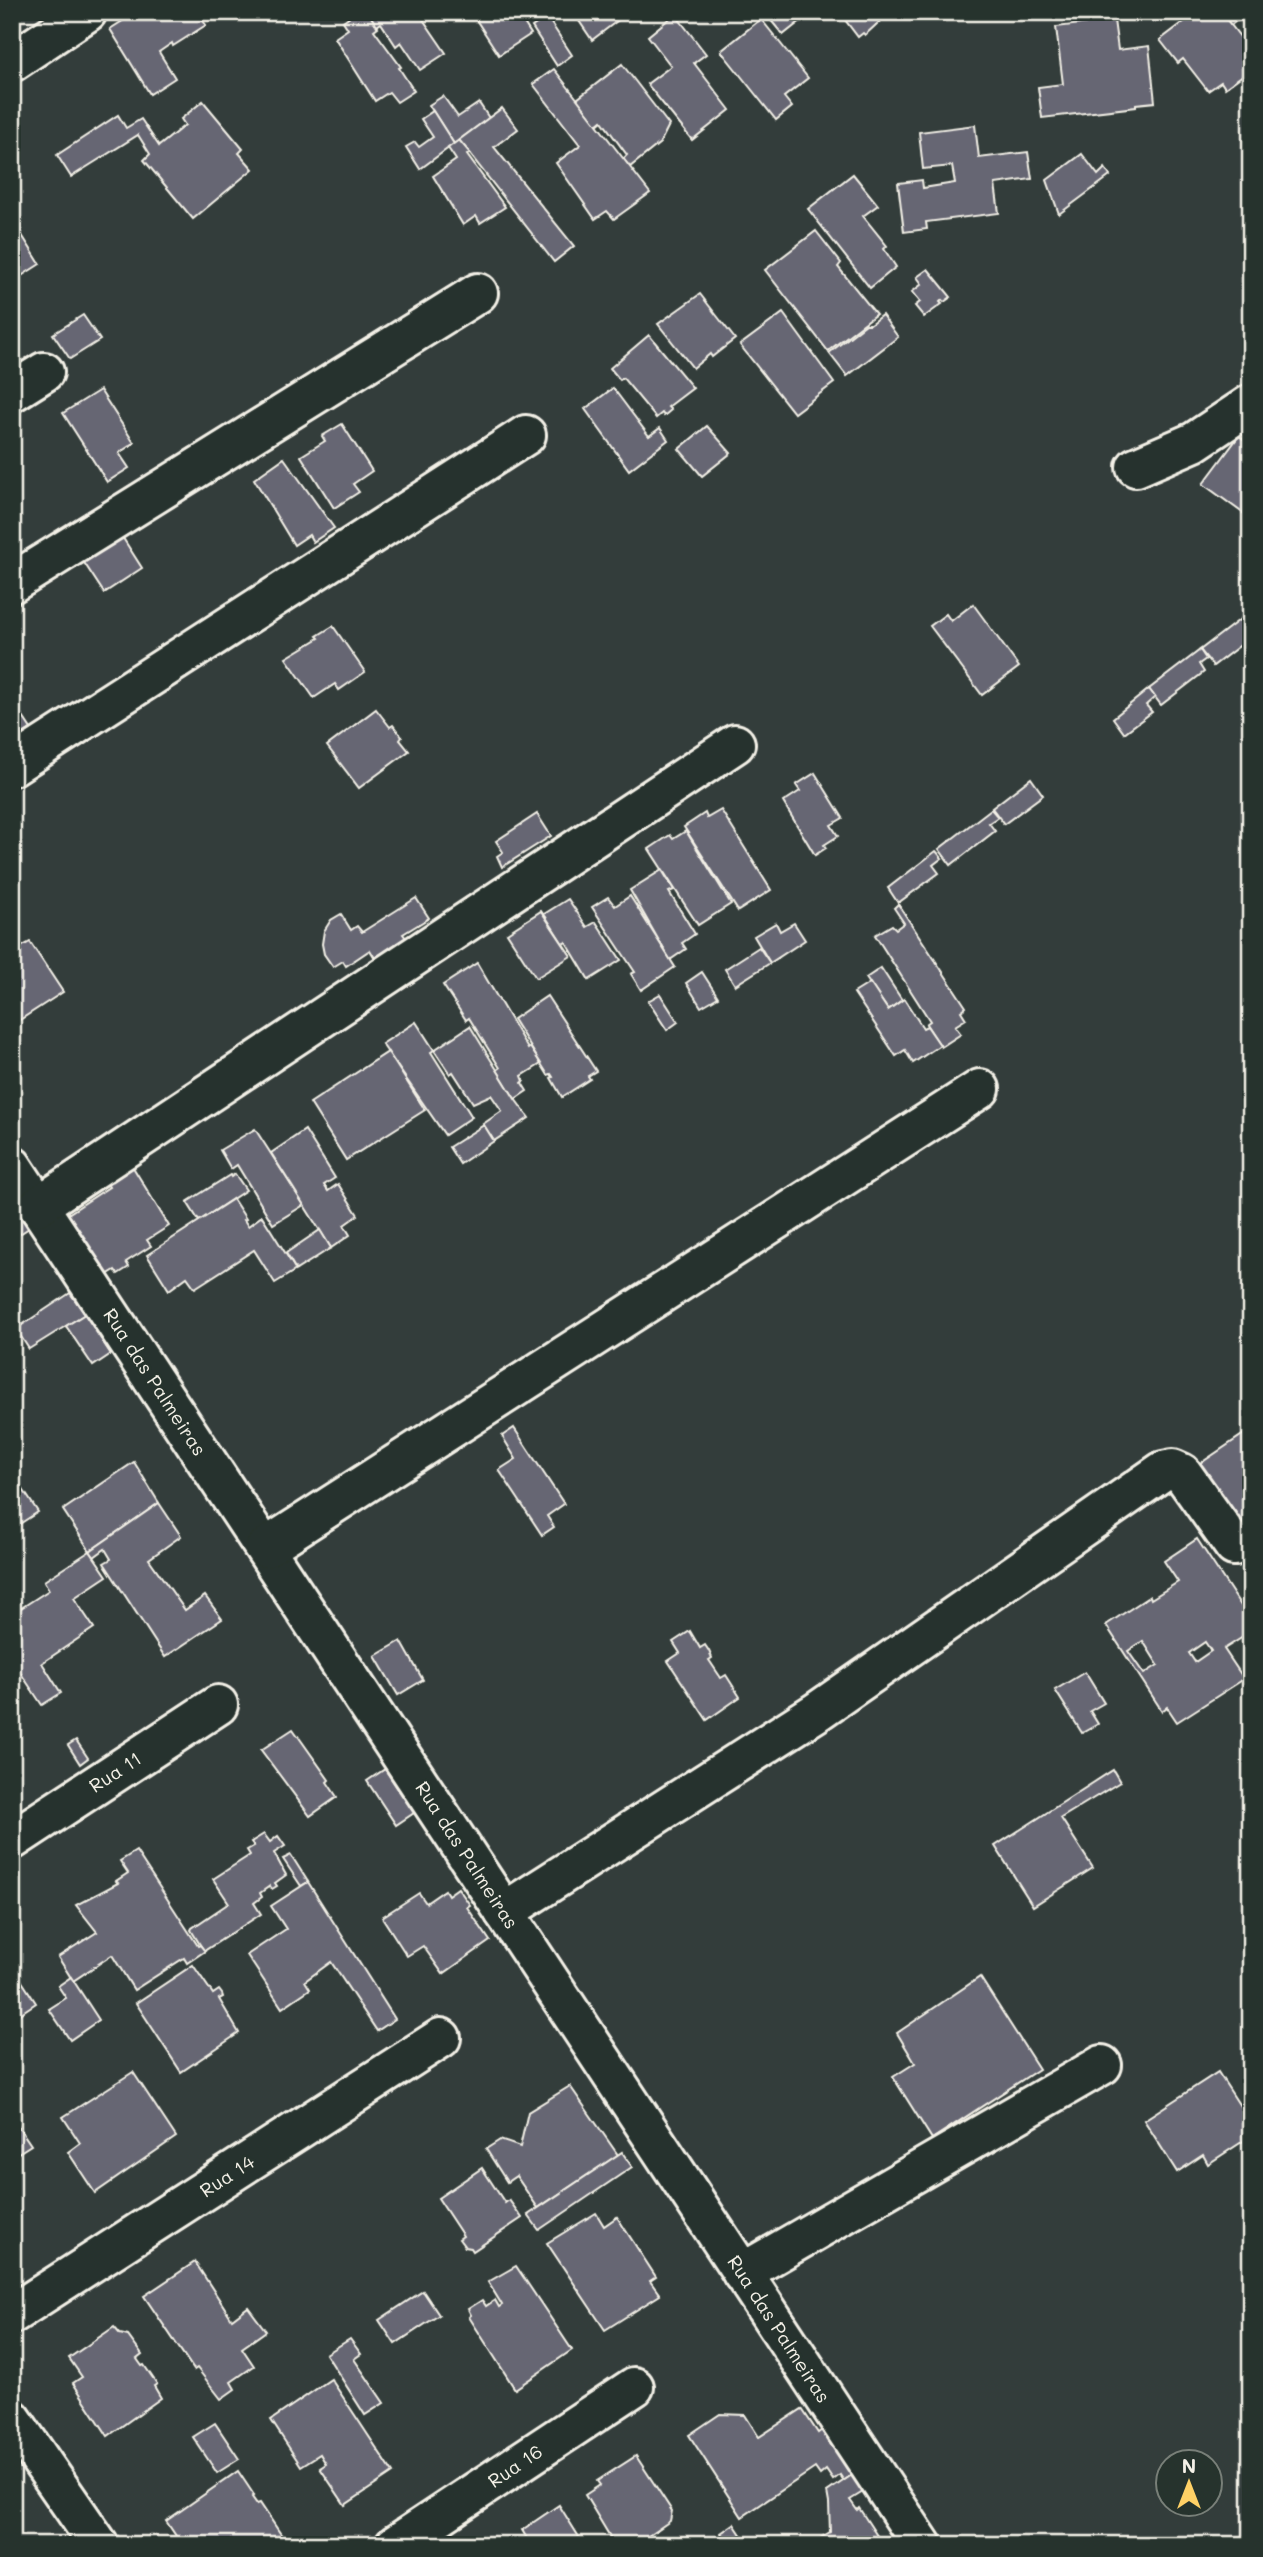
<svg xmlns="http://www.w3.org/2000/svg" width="1263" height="2557" viewBox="0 0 1263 2557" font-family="Mali,sans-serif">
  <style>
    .building { fill: #666673; stroke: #f4f1e8; stroke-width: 2; fill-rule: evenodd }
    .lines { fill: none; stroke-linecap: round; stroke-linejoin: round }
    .minor-casing { stroke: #f4f1e8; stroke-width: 44 }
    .minor { stroke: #26332d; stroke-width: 38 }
    .labels { text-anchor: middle; stroke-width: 5; stroke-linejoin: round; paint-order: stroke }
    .street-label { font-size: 19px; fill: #f4f1e8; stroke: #26332d }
  </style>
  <rect width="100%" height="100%" fill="#333d3b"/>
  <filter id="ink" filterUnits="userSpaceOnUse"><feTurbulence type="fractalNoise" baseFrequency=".0143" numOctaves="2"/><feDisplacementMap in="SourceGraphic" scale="14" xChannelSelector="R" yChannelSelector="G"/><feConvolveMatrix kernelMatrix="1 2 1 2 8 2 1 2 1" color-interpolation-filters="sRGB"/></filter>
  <g filter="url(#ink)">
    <!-- building -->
    <g class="building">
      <polygon points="142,12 197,12 206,25 173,46 172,43 159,52 175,78 150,94 110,29 132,15 133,17"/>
      <polygon points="356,12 368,12 378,27 374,30 401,67 399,68 414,91 397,102 389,92 375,101 335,38 348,29 343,21"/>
      <polygon points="368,12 418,12 446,53 420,70 401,42 396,46 381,23 377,26"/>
      <polygon points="471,12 517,12 531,34 499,55"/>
      <polygon points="573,12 624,12 625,15 592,40"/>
      <polygon points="764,12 812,12 783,35"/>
      <polygon points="839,12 890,12 865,35 863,33 858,37"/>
      <polygon points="1197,12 1221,12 1251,51 1251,69 1225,88 1221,82 1208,91 1183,59 1178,63 1160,40"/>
      <polygon points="1221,12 1247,12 1231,25"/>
      <polygon points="675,14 706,54 694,63 730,110 692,140 647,84 671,66 648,36"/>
      <polygon points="547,17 572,55 557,66 532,27"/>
      <polygon points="761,19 808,78 784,97 792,107 776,120 721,51"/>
      <polygon points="1114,20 1118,50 1149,46 1155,102 1136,104 1136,107 1042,118 1038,87 1063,84 1056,27"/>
      <polygon points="622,64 669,125 660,143 630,167 623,159 627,155 602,121 597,125 577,99"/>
      <polygon points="554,69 650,193 614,219 607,211 595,219 556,163 580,145 533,84"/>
      <polygon points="443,96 458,117 479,103 489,118 454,144 429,105"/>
      <polygon points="203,101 243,149 239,153 253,169 193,219 144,160 150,154 138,135 71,177 57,155 118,115 126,128 141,119 159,146 185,125 181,119"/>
      <polygon points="502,108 518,129 494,147 574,246 554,262 459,140"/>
      <polygon points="433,111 454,144 420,169 406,147 415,142 419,147 433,137 421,119"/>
      <polygon points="975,125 979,158 1028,152 1032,179 995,184 999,213 926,222 927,229 904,232 898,183 922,180 923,188 955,183 952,166 923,169 919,132"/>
      <polygon points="459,140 470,153 467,155 505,207 480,223 476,216 463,225 433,176 456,160 448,148"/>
      <polygon points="1082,154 1098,175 1105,168 1110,176 1059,214 1047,180"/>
      <polygon points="853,174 878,205 863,216 887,246 884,249 896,267 870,288 808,209"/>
      <polygon points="15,224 40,264 12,282 12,226"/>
      <polygon points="816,231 841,263 838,267 876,314 828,351 765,270"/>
      <polygon points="928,269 951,297 944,302 942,300 940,302 942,304 924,317 915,306 920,302 912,292 922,284 917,277"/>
      <polygon points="700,294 735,339 717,353 712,357 710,354 693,368 658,324"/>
      <polygon points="783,313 834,383 794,413 740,345"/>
      <polygon points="83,315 100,340 70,359 53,334"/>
      <polygon points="882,315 898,337 847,376 829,353 866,324 870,324"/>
      <polygon points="649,335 693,388 668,407 671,410 664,416 662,413 656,418 623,378 620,380 610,368"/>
      <polygon points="613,388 649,436 660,428 668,440 629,470 585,409"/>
      <polygon points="100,390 134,443 119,453 129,468 107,482 63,413"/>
      <polygon points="342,424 372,471 353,484 359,492 334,508 301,456 325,441 322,436"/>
      <polygon points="707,426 731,453 702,476 679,449"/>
      <polygon points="1239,436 1251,445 1251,519 1203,484"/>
      <polygon points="284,458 334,528 313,542 309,535 294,545 254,479"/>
      <polygon points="121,535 142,568 104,593 83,561"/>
      <polygon points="973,604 1019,667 982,695 930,626 946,614 951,621"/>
      <polygon points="1251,611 1251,637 1213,666 1200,650"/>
      <polygon points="333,626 365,672 339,690 335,684 314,698 286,658 319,638 317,636"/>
      <polygon points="1200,650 1206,659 1199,664 1204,672 1161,705 1149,689"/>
      <polygon points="1149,689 1155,697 1146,705 1152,712 1124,733 1113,718"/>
      <polygon points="12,700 31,729 12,741"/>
      <polygon points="376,709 390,727 393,725 402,737 400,740 409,751 359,788 327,746"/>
      <polygon points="815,773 843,818 831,825 838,836 824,845 826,848 815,855 783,802 800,791 796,785"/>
      <polygon points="1031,778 1043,795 1004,824 992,808"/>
      <polygon points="991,809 998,817 989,823 995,831 951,865 939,849"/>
      <polygon points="721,810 771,890 738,911 684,827 705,813 707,818"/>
      <polygon points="537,814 551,836 502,867 497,856 503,852 496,841"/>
      <polygon points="686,831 731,904 698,925 649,849 670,835 673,839"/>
      <polygon points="936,851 942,858 933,865 939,873 898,903 888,888"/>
      <polygon points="662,870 674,890 669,892 695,934 682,943 686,949 670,960 630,890"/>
      <polygon points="630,896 675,967 641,990 631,974 635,972 592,907 608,897 615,906"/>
      <polygon points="416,898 429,918 403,934 406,938 375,958 370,950 346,966 343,961 333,967 324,954 322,944 324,931 331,920 341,914 351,930 357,926 362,932"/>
      <polygon points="568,899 587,927 596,922 621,960 589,980 566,942 563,944 544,914"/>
      <polygon points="898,904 966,1007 961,1011 966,1019 955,1026 961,1034 941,1047 926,1024 930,1021 875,935 892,925 896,929 904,923 894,908"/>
      <polygon points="541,911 571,956 536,978 507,933"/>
      <polygon points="776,923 780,931 794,923 805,940 770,963 754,936"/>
      <polygon points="30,942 63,992 12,1025 12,952"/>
      <polygon points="759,947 770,963 735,985 725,969"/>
      <polygon points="477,963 528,1049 530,1047 541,1064 522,1076 524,1081 522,1083 527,1091 515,1099 497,1070 500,1068 469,1018 466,1020 443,985"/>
      <polygon points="881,968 902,1000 888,1010 866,978"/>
      <polygon points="702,972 718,997 701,1007 686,983"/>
      <polygon points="870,983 888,1010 904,999 923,1028 927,1026 940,1045 913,1063 905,1050 896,1056 854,993"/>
      <polygon points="660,994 678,1022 667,1030 648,1001"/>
      <polygon points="547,996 596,1071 588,1076 590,1079 562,1097 551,1078 553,1077 551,1074 548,1075 513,1019"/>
      <polygon points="416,1022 434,1050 431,1052 472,1117 445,1135 382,1044"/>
      <polygon points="470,1026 515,1099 529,1118 494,1141 483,1124 502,1111 491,1095 473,1103 453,1072 450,1074 434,1050"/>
      <polygon points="388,1052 425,1110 346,1160 310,1103"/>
      <polygon points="484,1125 494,1141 460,1164 449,1147"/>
      <polygon points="255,1129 304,1205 273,1224 237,1165 231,1169 220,1150"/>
      <polygon points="305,1130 335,1178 324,1185 328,1191 338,1184 358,1215 344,1225 350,1235 331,1248 271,1153"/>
      <polygon points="128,1159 169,1226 147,1240 151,1246 126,1262 129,1267 118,1274 115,1270 100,1279 65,1216 109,1187 102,1177"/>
      <polygon points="235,1174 246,1190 199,1221 187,1202 230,1175 231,1177"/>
      <polygon points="233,1199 246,1219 244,1220 248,1226 262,1216 296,1270 275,1283 254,1250 195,1288 187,1277 169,1290 147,1255"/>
      <polygon points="12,1204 29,1228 12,1239"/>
      <polygon points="320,1230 331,1248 296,1270 286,1253"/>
      <polygon points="70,1293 85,1314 29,1349 16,1329"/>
      <polygon points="85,1314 111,1354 93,1366 66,1326"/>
      <polygon points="514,1428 564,1504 547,1516 554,1527 542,1535 499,1470 516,1459 502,1436"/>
      <polygon points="1244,1434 1251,1445 1251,1541 1198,1465"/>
      <polygon points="134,1462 159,1503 90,1551 63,1510"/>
      <polygon points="22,1488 38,1512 12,1529 12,1494"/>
      <polygon points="159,1503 181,1536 149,1559 185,1610 205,1596 222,1619 165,1657 104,1563 111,1559 105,1549 94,1557 90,1551"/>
      <path d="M1197,1539L1251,1621V1632L1224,1649L1244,1679L1177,1722L1167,1707L1162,1711L1106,1625L1150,1596L1151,1599L1178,1582L1164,1561ZM1143,1641L1158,1665L1144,1674L1128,1651ZM1205,1642L1211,1651L1195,1662L1189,1653Z"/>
      <polygon points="90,1551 107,1576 74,1598 94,1628 42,1663 61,1693 42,1705 12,1660 12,1602 18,1610 49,1590 44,1581"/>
      <polygon points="690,1631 700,1648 705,1645 709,1651 712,1658 709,1660 721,1678 726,1675 740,1697 707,1720 668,1661 680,1653 673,1642"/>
      <polygon points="401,1641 423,1680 398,1695 375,1656"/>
      <polygon points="1085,1672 1104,1703 1090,1711 1098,1724 1082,1733 1055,1690"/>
      <polygon points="293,1729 329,1780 327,1782 337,1797 310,1816 261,1750"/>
      <polygon points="76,1740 88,1758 80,1764 68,1745"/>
      <polygon points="385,1769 414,1813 396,1825 367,1781"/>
      <polygon points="1113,1770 1120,1782 1061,1818 1093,1868 1033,1906 995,1846"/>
      <polygon points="264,1834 270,1842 278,1836 285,1846 274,1853 286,1875 275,1883 277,1886 272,1889 270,1886 260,1893 262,1897 254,1903 261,1914 204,1951 191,1930 192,1928 229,1903 213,1879 250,1855 247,1850 254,1846 251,1842"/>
      <polygon points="136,1851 198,1946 200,1945 205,1951 187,1963 184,1958 134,1990 112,1955 73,1981 58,1957 97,1932 76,1905 118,1883 116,1881 128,1873 120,1861"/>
      <polygon points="291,1855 308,1882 301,1886 283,1859"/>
      <polygon points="308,1882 395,2019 377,2031 331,1962 305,1981 310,1989 282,2008 247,1955 286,1929 271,1906"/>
      <polygon points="458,1888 470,1905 467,1907 490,1941 443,1974 423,1946 407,1956 382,1917 419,1893 426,1903 445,1890 448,1895"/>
      <polygon points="193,1965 213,1994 219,1990 222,1994 223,1997 219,1999 239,2033 181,2072 136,2003"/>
      <polygon points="12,1966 36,2003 12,2019"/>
      <polygon points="71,1977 99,2020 70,2040 49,2009 66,1998 58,1986"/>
      <polygon points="980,1977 1039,2069 932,2139 893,2077 915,2063 897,2033"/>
      <polygon points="133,2072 176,2137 95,2193 68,2152 80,2143 63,2117"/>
      <polygon points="1218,2072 1251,2123 1251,2136 1208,2164 1203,2155 1177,2172 1144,2120"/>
      <polygon points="570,2086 618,2155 538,2208 516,2176 507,2182 486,2149 500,2140 520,2147 528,2112"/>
      <polygon points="12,2117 31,2145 12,2157"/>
      <polygon points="622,2152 632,2167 539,2230 528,2215"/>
      <polygon points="482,2168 505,2203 509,2200 522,2218 473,2251 471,2248 465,2247 459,2239 463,2236 438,2198"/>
      <polygon points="596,2213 604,2226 617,2217 656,2277 650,2281 660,2295 605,2330 547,2243"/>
      <polygon points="195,2262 232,2319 248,2307 266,2331 242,2348 254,2366 231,2382 235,2389 221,2399 197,2368 194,2370 144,2296"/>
      <polygon points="516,2266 572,2350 515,2389 469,2317 471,2315 468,2309 482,2300 486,2306 495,2300 499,2307 502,2305 488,2282"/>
      <polygon points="423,2291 439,2315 395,2344 379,2320"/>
      <polygon points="114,2327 120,2334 128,2336 142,2355 137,2359 142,2366 144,2365 157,2384 154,2386 161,2398 108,2436 73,2383 82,2377 69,2358"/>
      <polygon points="350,2339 361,2354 354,2359 384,2403 365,2415 326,2354"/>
      <polygon points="331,2379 393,2473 345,2505 320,2468 326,2464 320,2454 301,2466 271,2420"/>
      <polygon points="802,2409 818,2433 822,2430 852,2475 844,2481 840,2475 833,2480 826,2470 820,2475 815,2468 742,2517 689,2435 720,2414 745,2415 759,2437"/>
      <polygon points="215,2423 239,2459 217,2473 193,2437"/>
      <polygon points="636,2456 672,2511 670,2521 641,2541 640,2539 631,2545 615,2545 585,2495 600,2485 597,2481"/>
      <polygon points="238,2471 254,2495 252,2497 257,2504 260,2503 288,2545 182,2545 166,2521"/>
      <polygon points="852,2475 863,2492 850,2500 857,2510 859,2508 883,2545 809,2545 830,2532 829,2503 827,2492"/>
      <polygon points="559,2505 584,2545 526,2545 529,2542 522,2530"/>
      <polygon points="734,2524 748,2545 721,2545 727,2541 721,2533"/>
    </g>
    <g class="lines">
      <defs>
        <g id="minor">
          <polyline points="12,62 87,12"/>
          <polyline points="12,392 44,372"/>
          <polyline points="1136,467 1194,442 1251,404"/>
          <polyline points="12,583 478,293"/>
          <polyline points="12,766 526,435"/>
          <polyline points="12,1166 922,2545"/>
          <polyline points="38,1206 735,744"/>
          <polyline points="265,1548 980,1089"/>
          <polyline points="12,1840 218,1705"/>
          <polyline points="504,1912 815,1713 1163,1471 1173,1469 1182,1473 1234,1546"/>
          <polyline points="742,2273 1102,2065"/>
          <polyline points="12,2314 441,2038"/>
          <polyline points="12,2419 99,2545"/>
          <polyline points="395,2545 634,2387"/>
        </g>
      </defs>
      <!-- minor casing -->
      <use href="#minor" class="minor-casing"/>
      <!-- minor -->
      <use href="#minor" class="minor"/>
    </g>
  </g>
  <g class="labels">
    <!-- street labels -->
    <g class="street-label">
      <text transform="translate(155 1382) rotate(57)" y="7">Rua das Palmeiras</text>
      <text transform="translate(115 1772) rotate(-33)" y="7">Rua 11</text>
      <text transform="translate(467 1855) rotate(57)" y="7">Rua das Palmeiras</text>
      <text transform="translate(227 2176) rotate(-33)" y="7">Rua 14</text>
      <text transform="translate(779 2329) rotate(57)" y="7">Rua das Palmeiras</text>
      <text transform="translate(515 2466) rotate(-34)" y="7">Rua 16</text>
    </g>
  </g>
  <!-- margin -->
  <rect width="1263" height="2557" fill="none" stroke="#26332d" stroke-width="42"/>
  <rect x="21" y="21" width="1221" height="2515" fill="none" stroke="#f4f1e8" stroke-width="2.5" filter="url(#ink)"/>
  <!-- north arrow -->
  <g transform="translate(1189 2483)"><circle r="33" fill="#26332d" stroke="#787f78" stroke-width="2"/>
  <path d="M0-5L12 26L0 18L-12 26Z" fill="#ffd166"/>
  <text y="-10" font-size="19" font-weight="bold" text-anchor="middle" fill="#f4f1e8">N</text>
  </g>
</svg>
